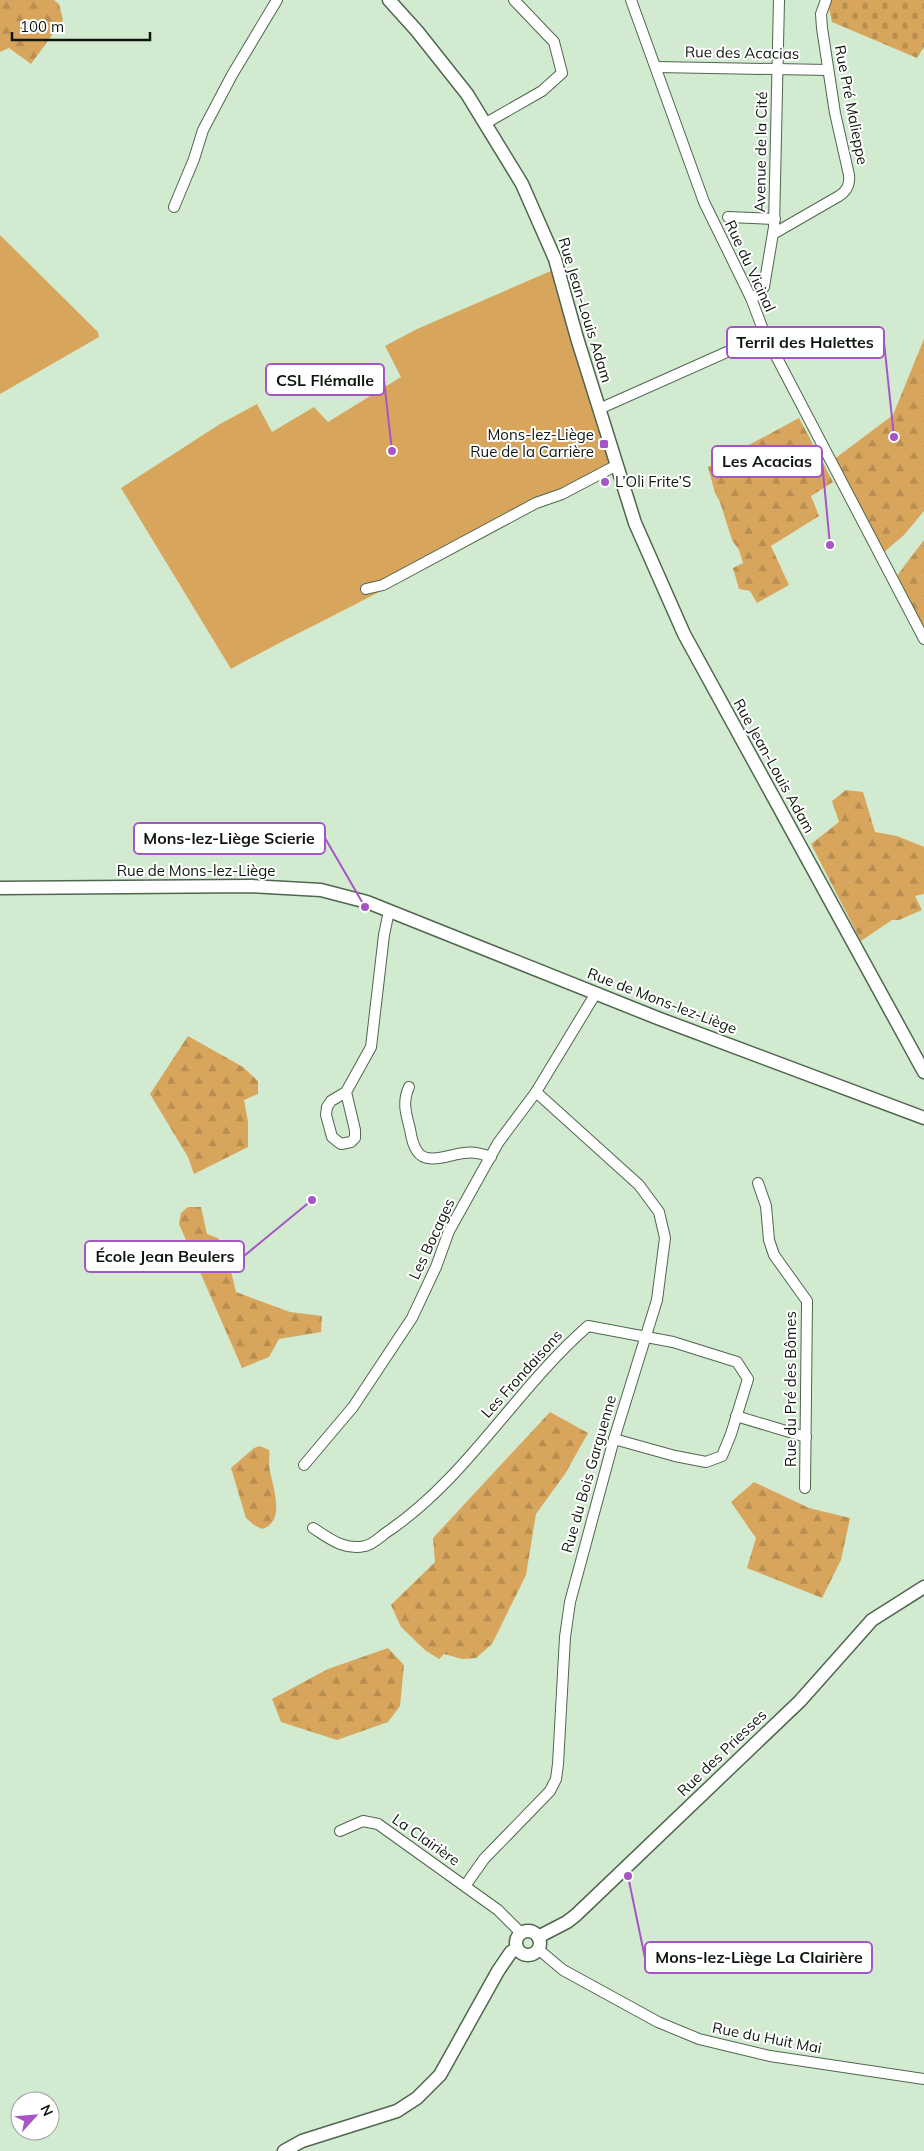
<svg xmlns="http://www.w3.org/2000/svg" width="924" height="2151" viewBox="0 0 924 2151" font-family="Mulish,sans-serif">
  <style>
    .grass { fill: #d8a55d }
    .forest { fill: url(#forest-firs) }
    .cemetery { fill: url(#cemetery-stones) }
    .lines { fill: none; stroke-linecap: round; stroke-linejoin: round }
    .minor-casing { stroke: #50664f; stroke-width: 12 }
    .tertiary-casing { stroke: #50664f; stroke-width: 15 }
    .minor { stroke: #fff; stroke-width: 10 }
    .tertiary { stroke: #fff; stroke-width: 12 }
    .poi-dot { fill: #a655c5; stroke: #fff; stroke-width: 2 }
    .labels { text-anchor: middle; stroke-width: 4; stroke-linejoin: round; paint-order: stroke }
    .street-label { font-size: 15px; fill: #0e170d; stroke: #fff }
    .poi-label { font-size: 15px; fill: #0e170d; stroke: #fff; text-anchor: end }
    .leader { fill: none; stroke: #a655c5; stroke-width: 2 }
    .callout-dot { fill: #a655c5; stroke: #fff; stroke-width: 2 }
    .callout { fill: #fff; stroke: #a655c5; stroke-width: 2 }
    .callout-label { font-size: 16px; text-anchor: middle; font-weight: bold; fill: #0e170d }
  </style>
  <defs>
    <pattern id="forest-firs" width="22" height="20" patternUnits="userSpaceOnUse" patternTransform="scale(1.25)"><rect width="22" height="20" fill="#d8a55d"/><path d="M5 1l3.5 6h-7zM16 11l3.5 6h-7z" fill="#b88d50"/></pattern>
    <pattern id="cemetery-stones" width="16" height="16" patternUnits="userSpaceOnUse" patternTransform="scale(1.25)"><rect width="16" height="16" fill="#d8a55d"/><path d="M2 7V4a2 2 0 0 1 4 0v3zM10 15v-3a2 2 0 0 1 4 0v3z" fill="#b88d50"/></pattern>
  </defs>
  <rect width="100%" height="100%" fill="#d2ebd0"/>
  <!-- grass -->
  <g class="grass">
    <polygon points="0,235 98,332 99,337 0,394"/>
    <path d="M553,270L613,471C535,508 459,549 383,590C332,617 281,641 231,669L121,488L220,424L257,404L272,432L314,407L328,422L401,377L385,346L417,329Z"/>
  </g>
  <!-- forest -->
  <g class="forest">
    <polygon points="0,0 54,0 59,4 63,20 31,64 9,48 0,52"/>
    <polygon points="924,339 924,511 904,535 883,553 833,460 893,415"/>
    <polygon points="799,418 833,482 811,496 819,516 771,546 789,585 757,603 750,591 739,589 733,568 743,563 739,550 732,540 720,502 715,493 708,467"/>
    <polygon points="924,540 924,629 896,577"/>
    <polygon points="846,790 863,792 875,832 897,836 924,847 924,894 915,896 922,910 899,920 892,920 861,941 811,844 839,822 832,801"/>
    <polygon points="188,1036 243,1067 258,1081 258,1094 244,1100 248,1122 248,1147 194,1174 188,1157 150,1094"/>
    <polygon points="188,1207 201,1207 207,1234 218,1238 227,1255 236,1292 290,1312 322,1316 321,1332 279,1339 269,1357 242,1368 179,1224 181,1213"/>
    <polygon points="550,1412 588,1433 565,1474 536,1514 526,1575 492,1644 476,1658 462,1659 444,1654 439,1659 425,1650 401,1627 391,1605 435,1562 433,1538"/>
    <path d="M260,1446L269,1450C270,1455 269,1460 269,1465C271,1484 288,1521 262,1529L254,1525L246,1518L231,1468L254,1448Z"/>
    <polygon points="754,1482 809,1508 850,1518 841,1560 822,1598 747,1568 756,1538 731,1502"/>
    <polygon points="388,1648 404,1665 400,1706 388,1722 337,1740 281,1722 272,1699 328,1669"/>
  </g>
  <!-- cemetery -->
  <polygon class="cemetery" points="831,0 924,0 924,47 917,58 832,22 828,5"/>
  <g class="lines">
    <defs>
      <g id="minor">
        <polyline points="631,0 704,202 751,298 765,335 924,639"/>
        <polyline points="656,67 828,70"/>
        <polyline points="486,123 542,91 562,73 554,42 514,0"/>
        <polyline points="174,207 194,159 203,130 232,75 277,0"/>
        <polyline points="728,217 775,219"/>
        <path d="M773,234L839,196C847,191 850,185 849,175L835,113L822,28L821,14L826,0"/>
        <polyline points="751,298 757,295 764,287 774,227 779,0"/>
        <polyline points="599,409 765,335"/>
        <polyline points="366,589 383,585 536,503 562,494 617,465"/>
        <path d="M409,1087C402,1102 406,1114 410,1129C411,1136 413,1145 417,1151C426,1166 451,1154 464,1153C474,1151 483,1154 491,1157"/>
        <polyline points="346,1092 355,1130 355,1138 351,1142 341,1144 332,1137 326,1115 327,1107 331,1101 346,1092 371,1047 384,935 389,911"/>
        <polyline points="758,1183 766,1206 769,1240 774,1255 807,1301 805,1488"/>
        <polyline points="736,1416 806,1437"/>
        <polyline points="304,1465 353,1407 412,1318 436,1267 449,1231 498,1143 536,1092 596,993"/>
        <path d="M313,1528C329,1538 344,1551 365,1546C373,1545 383,1534 390,1530C469,1475 516,1389 588,1326L673,1342L737,1362L748,1379L731,1434L722,1456L706,1462L675,1456L614,1439"/>
        <polyline points="340,1831 363,1821 378,1824 498,1910 521,1933"/>
        <polyline points="465,1886 484,1859 550,1791 556,1779 558,1764 565,1637 570,1602 614,1439 657,1300 665,1238 659,1212 639,1185 536,1092"/>
        <polyline points="538,1949 563,1970 658,2022 699,2039 770,2056 924,2079"/>
      </g>
      <g id="tertiary">
        <polyline points="389,0 417,31 467,94 522,184 555,259 577,338 635,523 684,634 924,1072"/>
        <polyline points="0,888 251,886 321,890 367,902 660,1019 924,1118"/>
        <circle cx="528" cy="1943" r="12"/>
        <polyline points="538,1937 567,1922 576,1915 800,1701 872,1620 924,1587"/>
        <polyline points="284,2151 302,2141 397,2111 417,2098 440,2075 498,1971 511,1952 517,1948"/>
      </g>
    </defs>
    <!-- minor casing -->
    <use href="#minor" class="minor-casing"/>
    <!-- tertiary casing -->
    <use href="#tertiary" class="tertiary-casing"/>
    <!-- minor -->
    <use href="#minor" class="minor"/>
    <!-- tertiary -->
    <use href="#tertiary" class="tertiary"/>
  </g>
  <!-- markers -->
  <g class="poi-dot">
    <rect x="599" y="439" width="10" height="10" rx="2.5"/>
    <circle cx="605" cy="482" r="5"/>
  </g>
  <g class="labels">
    <!-- street labels -->
    <g class="street-label">
      <text transform="translate(742 53) rotate(1)" y="5">Rue des Acacias</text>
      <text transform="translate(851 105) rotate(79)" y="5">Rue Pré Malieppe</text>
      <text transform="translate(761 152) rotate(-89)" y="5">Avenue de la Cité</text>
      <text transform="translate(750 266) rotate(65)" y="5">Rue du Vicinal</text>
      <text transform="translate(585 310) rotate(73)" y="5">Rue Jean-Louis Adam</text>
      <text transform="translate(774 766) rotate(61)" y="5">Rue Jean-Louis Adam</text>
      <text x="196" y="876">Rue de Mons-lez-Liège</text>
      <text transform="translate(662 1001) rotate(21)" y="5">Rue de Mons-lez-Liège</text>
      <text transform="translate(432 1239) rotate(-65)" y="5">Les Bocages</text>
      <text transform="translate(522 1374) rotate(-48)" y="5">Les Frondaisons</text>
      <text transform="translate(791 1389) rotate(-90)" y="5">Rue du Pré des Bômes</text>
      <text transform="translate(589 1474) rotate(-74)" y="5">Rue du Bois Garguenne</text>
      <text transform="translate(722 1753) rotate(-44)" y="5">Rue des Priesses</text>
      <text transform="translate(426 1840) rotate(35)" y="5">La Clairière</text>
      <text transform="translate(767 2038) rotate(11)" y="5">Rue du Huit Mai</text>
    </g>
    <!-- poi labels -->
    <g class="poi-label">
      <text x="594" y="440">Mons-lez-Liège<tspan x="594" dy="17">Rue de la Carrière</tspan></text>
      <text x="615" y="487" text-anchor="start">L’Oli Frite’S</text>
    </g>
  </g>
  <!-- callouts -->
  <path class="leader" d="M894 437L884 342M392 451L384 380M830 545L822 461M365 907L325 838M312 1200L244 1256M628 1876L645 1958"/>
  <g class="callout-dot">
    <circle cx="894" cy="437" r="5"/>
    <circle cx="392" cy="451" r="5"/>
    <circle cx="830" cy="545" r="5"/>
    <circle cx="365" cy="907" r="5"/>
    <circle cx="312" cy="1200" r="5"/>
    <circle cx="628" cy="1876" r="5"/>
  </g>
  <g class="callout">
    <rect x="727" y="327" width="157" height="31" rx="5"/>
    <rect x="266" y="364" width="118" height="31" rx="5"/>
    <rect x="712" y="446" width="110" height="31" rx="5"/>
    <rect x="134" y="823" width="191" height="31" rx="5"/>
    <rect x="85" y="1241" width="159" height="31" rx="5"/>
    <rect x="645" y="1942" width="227" height="31" rx="5"/>
  </g>
  <g class="callout-label">
    <text x="805" y="348">Terril des Halettes</text>
    <text x="325" y="386">CSL Flémalle</text>
    <text x="767" y="467">Les Acacias</text>
    <text x="229" y="844">Mons-lez-Liège Scierie</text>
    <text x="165" y="1262">École Jean Beulers</text>
    <text x="759" y="1963">Mons-lez-Liège La Clairière</text>
  </g>
  <!-- north arrow -->
  <g transform="translate(35 2116) rotate(64)"><circle r="24" fill="#ffffff" stroke="#9fa29e"/>
  <path d="M0-4L9 19L0 12L-9 19Z" fill="#a655c5"/>
  <text y="-8" font-size="14" font-weight="bold" text-anchor="middle" fill="#0e170d">N</text>
  </g>
  <!-- scale -->
  <path d="M12 32v8h138v-8" fill="none" stroke="#0e170d" stroke-width="2.5"/>
  <text x="20" y="32" font-size="15" fill="#0e170d" stroke="#ffffff" stroke-width="4" paint-order="stroke">100 m</text>
</svg>
